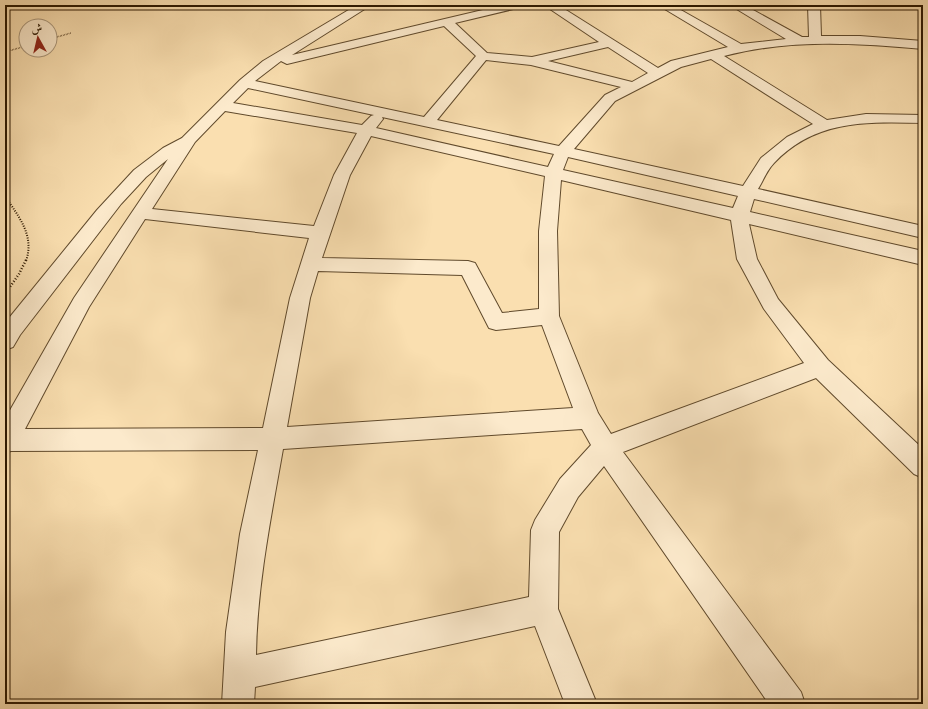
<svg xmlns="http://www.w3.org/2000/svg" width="928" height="709" viewBox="0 0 928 709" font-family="'IM FELL Double Pica',Amiri,serif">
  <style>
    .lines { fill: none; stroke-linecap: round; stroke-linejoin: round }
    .minor-casing { stroke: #604a2c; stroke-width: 2 }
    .path-far2 { stroke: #2c1800; stroke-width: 1.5; stroke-dasharray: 0.5 1; stroke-linecap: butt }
    .path-far1 { stroke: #2c1800; stroke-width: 2; stroke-dasharray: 1 1.5; stroke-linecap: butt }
    .path { stroke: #2c1800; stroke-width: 2.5; stroke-dasharray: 1 2; stroke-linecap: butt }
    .minor { fill: #fceacc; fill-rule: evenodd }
  </style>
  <rect width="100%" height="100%" fill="#fadfb0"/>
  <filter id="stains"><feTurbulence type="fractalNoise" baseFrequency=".005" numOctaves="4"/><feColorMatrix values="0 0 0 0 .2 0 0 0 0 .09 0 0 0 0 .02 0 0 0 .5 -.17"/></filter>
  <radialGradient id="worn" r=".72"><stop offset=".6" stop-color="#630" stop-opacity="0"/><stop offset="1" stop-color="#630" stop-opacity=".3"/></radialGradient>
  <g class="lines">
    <defs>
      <path id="minor" d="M357,5H371L292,55L504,5H524L522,7L455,23L487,53L532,57L599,42L544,5H558L658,68L671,61L728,47L658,5H672L741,44L786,39L730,5H744L802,37H809L808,5H820L821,36H860L923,41V49C856,43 789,39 724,56L827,120L866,114L923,115V123C867,122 816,119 774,163C767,170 763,181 758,189L923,226V238L754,199L750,212L923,251V265L749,224L757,259L778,299L828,360L923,449V478L914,474L816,378L623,452L801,692L805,704H769L604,466L578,497L559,532L558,609L597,704H565L535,626L255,687L254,704H222L226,632L240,534L258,450L11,451L5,453V419L74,298L168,159L146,177L121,204L20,335L13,347L5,350V323L97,210L134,170L163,148L182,138L240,80L263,61ZM444,26L476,56L424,117L255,81L281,61L287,64ZM608,47L648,73L632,82L548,61ZM711,59L813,124L787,137L761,158L743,186L574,149L615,101L681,67ZM486,60L531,65L621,87L605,95L559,146L437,120ZM248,88L374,115L371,116L362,125L233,103ZM225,111L357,133L334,175L314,226L152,209L195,142ZM382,117L554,154L548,167L376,128L383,119ZM371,136L545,176L539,231V309L502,313L475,263L468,261L322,258L350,175ZM568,157L738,196L733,208L563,170ZM561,180L731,220L737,259L764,309L804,363L611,434L598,413L559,316L557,231ZM145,219L309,238L290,298L263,428L25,429L89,307ZM318,271L462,275L489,328L496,330L542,325L573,408L287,427L310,298ZM582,429L591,445L560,479L535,520L531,530L529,597L256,655C257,586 271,517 283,449Z"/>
    </defs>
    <!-- minor casing -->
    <use href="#minor" class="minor-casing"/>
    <!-- path-far2 -->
    <g class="path-far2">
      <polyline points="50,39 71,33"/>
      <polyline points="5,52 26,46"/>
    </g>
    <!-- path-far1 -->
    <path class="path-far1" d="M5,196C18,216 35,235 26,261"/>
    <!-- path -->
    <polyline class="path" points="5,294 19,274 26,260"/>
    <!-- minor -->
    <use href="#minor" class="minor"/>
  </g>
  <!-- margin -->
  <rect width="928" height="709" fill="none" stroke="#fadfb0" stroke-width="20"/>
  <rect x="6" y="6" width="916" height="697" fill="none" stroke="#2c1800" stroke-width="2"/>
  <rect x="10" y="10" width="908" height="689" fill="none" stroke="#2c1800"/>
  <!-- north arrow -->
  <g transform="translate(38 38) rotate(352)"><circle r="19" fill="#fceacc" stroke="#a9967a"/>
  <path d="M0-3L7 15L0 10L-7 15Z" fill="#8f2418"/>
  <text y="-6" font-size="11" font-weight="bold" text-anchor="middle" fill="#2c1800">ش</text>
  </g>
  <rect width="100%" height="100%" filter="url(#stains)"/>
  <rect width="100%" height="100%" fill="url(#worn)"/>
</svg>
